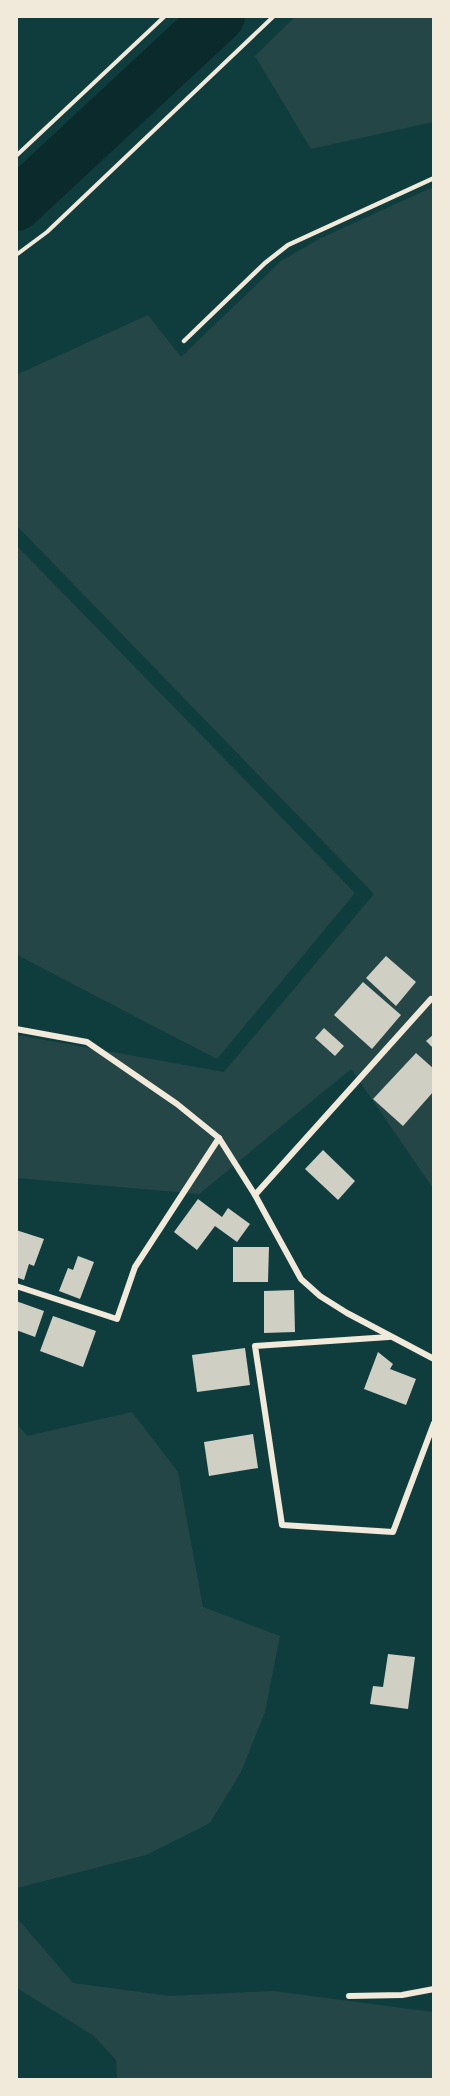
<svg xmlns="http://www.w3.org/2000/svg" width="450" height="2096" viewBox="0 0 450 2096" font-family="Bitter,serif">
  <style>
    .green { fill: #244646 }
    .lines { fill: none; stroke-linecap: round; stroke-linejoin: round }
    .river { stroke: #0a2a2b; stroke-width: 52 }
    .building { fill: #cfcfc3 }
    .path { stroke: #f1e9da; stroke-width: 4 }
    .service { stroke: #f1e9da; stroke-width: 4.5 }
    .minor { stroke: #f1e9da; stroke-width: 6 }
  </style>
  <rect width="100%" height="100%" fill="#0f3d3e"/>
  <!-- green -->
  <g class="green">
    <polygon points="295,17 433,17 433,122 311,149 255,56"/>
    <polygon points="433,187 433,1188 351,1069 199,1194 17,1178 17,1035 224,1072 374,894 17,526 16,375 148,315 181,357 281,261 321,238"/>
    <polygon points="16,545 355,893 217,1059 17,955"/>
    <polygon points="132,1412 178,1472 203,1607 280,1636 265,1712 241,1772 210,1823 146,1855 17,1888 17,1424 27,1436"/>
    <polygon points="17,1918 73,1983 170,1996 273,1991 433,2012 433,2079 117,2079 116,2060 94,2036 17,1988"/>
  </g>
  <g class="lines">
    <!-- river -->
    <polyline class="river" points="16,205 219,16"/>
  </g>
  <!-- building -->
  <g class="building">
    <polygon points="386,956 416,982 396,1006 366,978"/>
    <polygon points="363,982 401,1015 372,1049 334,1015"/>
    <polygon points="324,1028 344,1046 335,1056 315,1038"/>
    <polygon points="434,1034 434,1049 426,1041"/>
    <polygon points="416,1053 434,1069 434,1091 403,1126 373,1099"/>
    <polygon points="323,1150 355,1181 338,1200 305,1169"/>
    <polygon points="198,1199 222,1217 228,1208 250,1224 237,1242 215,1226 197,1250 174,1232"/>
    <polygon points="16,1230 44,1239 34,1266 29,1264 24,1280 16,1277"/>
    <polygon points="233,1247 269,1247 268,1282 233,1282"/>
    <polygon points="78,1256 94,1262 80,1299 59,1291 68,1268 73,1270"/>
    <polygon points="294,1290 295,1332 264,1333 264,1291"/>
    <polygon points="16,1301 44,1311 35,1337 16,1330"/>
    <polygon points="53,1316 96,1331 83,1367 40,1351"/>
    <polygon points="245,1348 250,1385 197,1392 192,1355"/>
    <polygon points="378,1352 393,1364 390,1369 416,1379 406,1405 364,1389"/>
    <polygon points="253,1434 258,1468 209,1476 204,1442"/>
    <polygon points="388,1654 415,1657 408,1709 370,1704 373,1686 383,1687"/>
  </g>
  <g class="lines">
    <!-- path -->
    <g class="path">
      <polyline points="16,156 165,16"/>
      <polyline points="16,255 47,232 274,16"/>
    </g>
    <!-- service -->
    <polyline class="service" points="184,341 265,263 288,245 434,178"/>
    <!-- minor -->
    <g class="minor">
      <polyline points="16,1029 87,1042 177,1104 219,1138 255,1195 301,1279 320,1296 347,1313 434,1359"/>
      <polyline points="255,1195 431,999"/>
      <polyline points="16,1286 117,1319 135,1267 219,1138"/>
      <polyline points="389,1337 255,1346 282,1525 393,1532 434,1423"/>
      <polyline points="349,1996 402,1995 434,1989"/>
    </g>
  </g>
  <!-- border -->
  <rect width="450" height="2096" fill="none" stroke="#f1e9da" stroke-width="36"/>
</svg>
